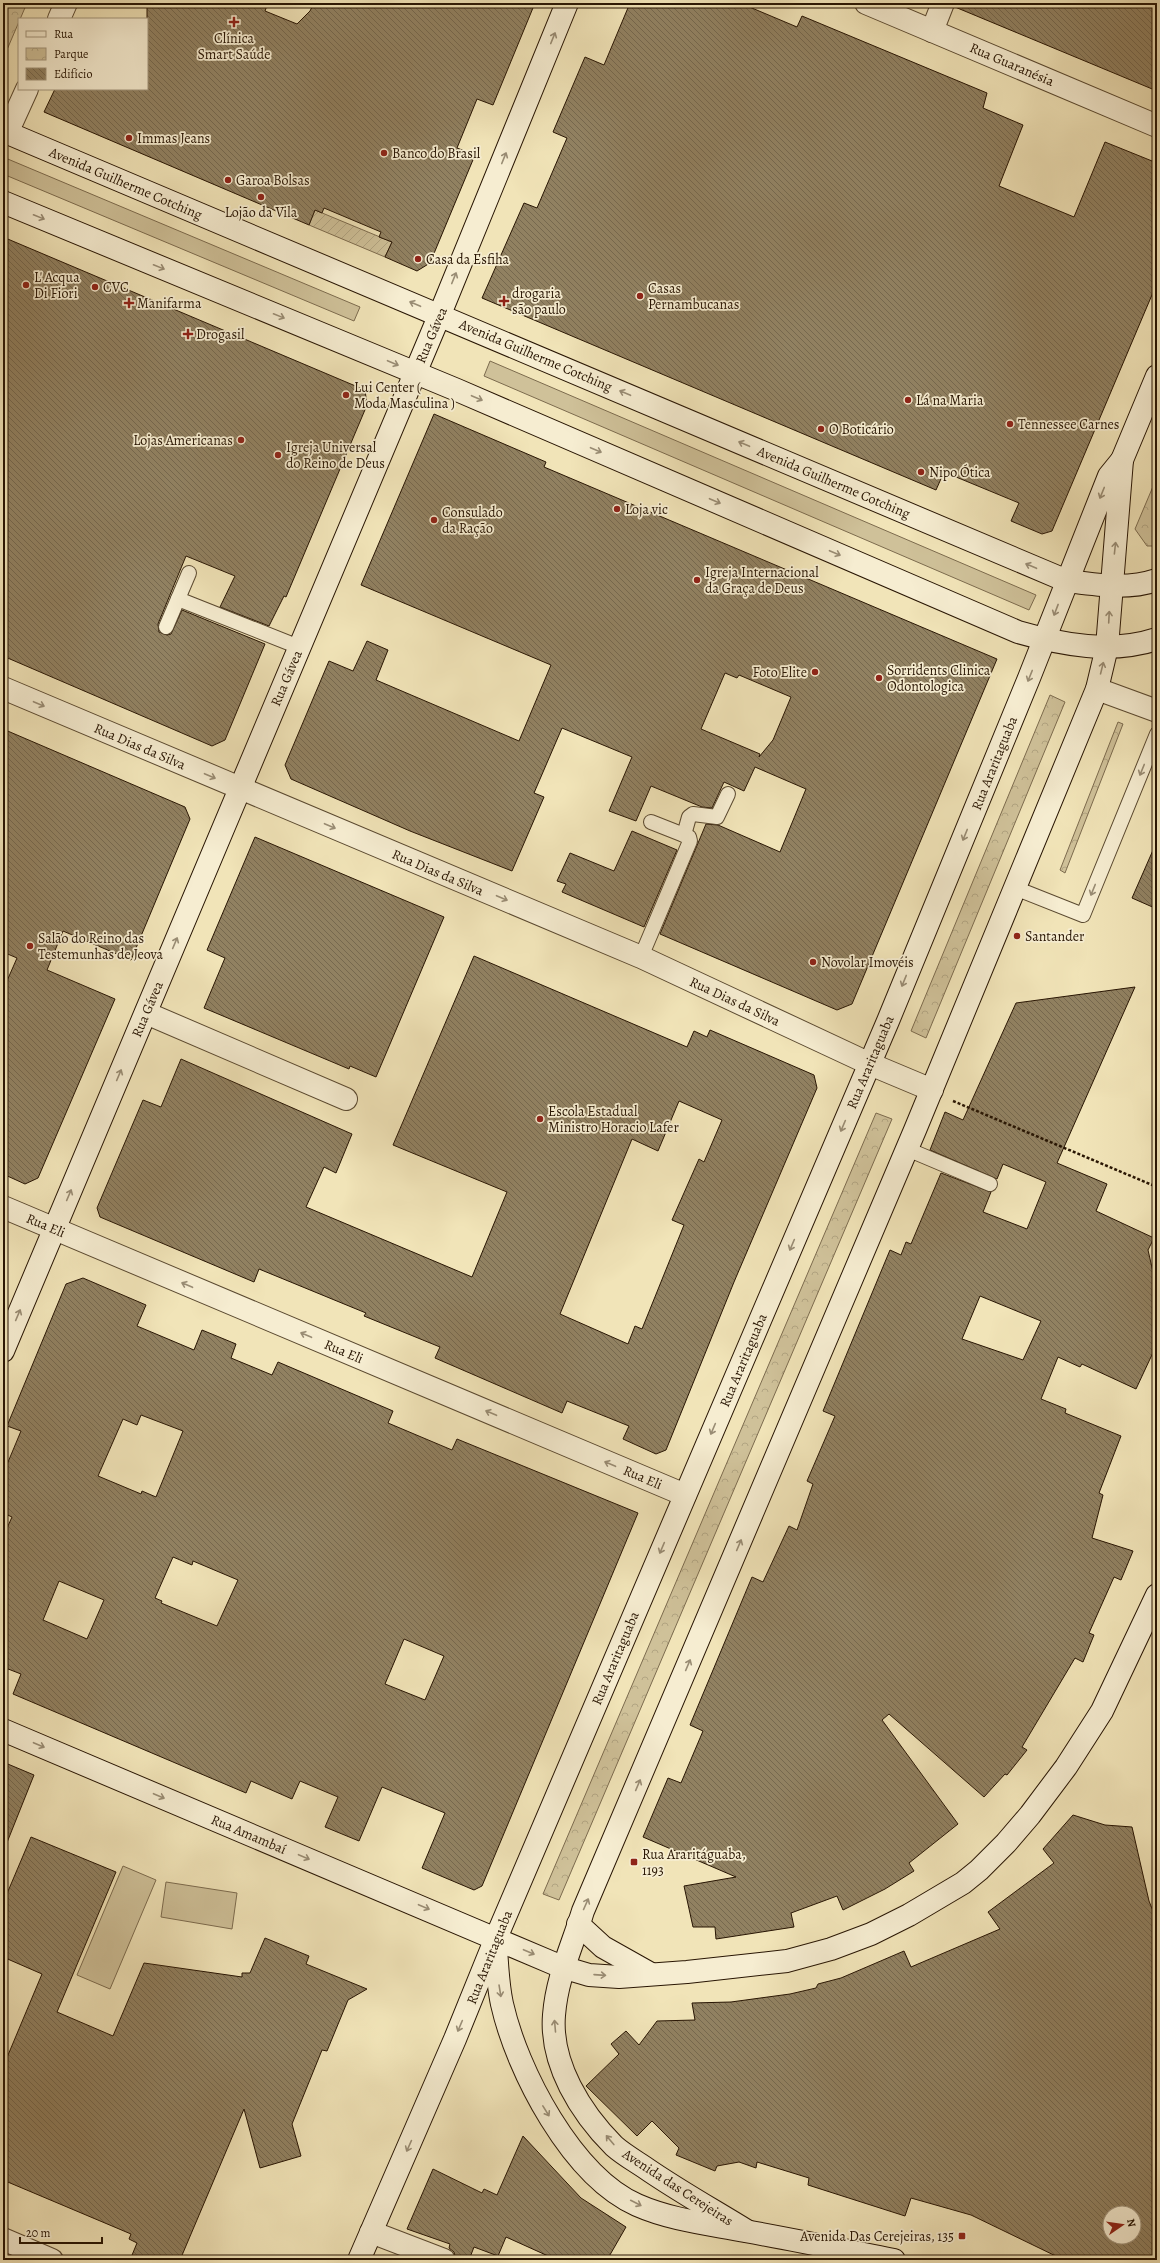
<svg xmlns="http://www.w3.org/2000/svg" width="1160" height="2263" viewBox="0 0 1160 2263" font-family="Alegreya,serif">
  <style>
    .grass { fill: #cfc199; stroke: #7c6b4e }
    .park { fill: url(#park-crowns); stroke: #7c6b4e }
    .garden { fill: url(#garden-furrows); stroke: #7c6b4e }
    .building { fill: url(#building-back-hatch); stroke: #281503; fill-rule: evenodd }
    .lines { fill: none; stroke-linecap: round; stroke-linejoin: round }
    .lane-casing { stroke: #5a4930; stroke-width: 16 }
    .street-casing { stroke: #5a4930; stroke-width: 24 }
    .secondary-casing { stroke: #281503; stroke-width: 24 }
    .path { stroke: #281503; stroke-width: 2.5; stroke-dasharray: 3 2; stroke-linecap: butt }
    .lane { stroke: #f6edd1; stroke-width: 14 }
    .street { stroke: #f6edd1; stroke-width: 22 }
    .secondary { stroke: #f6edd1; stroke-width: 22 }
    .oneway { stroke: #998c74 }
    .poi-dot { fill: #8f2418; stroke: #f6edd1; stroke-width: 1.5 }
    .labels { text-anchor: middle; stroke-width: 3.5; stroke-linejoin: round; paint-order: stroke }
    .poi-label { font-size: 14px; fill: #281503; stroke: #f6edd1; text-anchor: start }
    .street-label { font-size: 14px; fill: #281503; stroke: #f6edd1 }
  </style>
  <defs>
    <pattern id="park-crowns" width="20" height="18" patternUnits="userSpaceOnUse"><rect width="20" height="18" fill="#cfc199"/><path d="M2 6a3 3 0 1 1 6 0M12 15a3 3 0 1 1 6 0" fill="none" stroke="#b2a582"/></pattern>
    <pattern id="garden-furrows" width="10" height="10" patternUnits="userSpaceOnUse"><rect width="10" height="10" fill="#cfc199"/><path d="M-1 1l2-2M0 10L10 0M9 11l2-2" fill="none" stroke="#b2a582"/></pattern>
    <pattern id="building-back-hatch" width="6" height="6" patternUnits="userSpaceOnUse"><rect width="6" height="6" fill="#918161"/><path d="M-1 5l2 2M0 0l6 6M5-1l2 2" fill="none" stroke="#76684e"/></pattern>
  </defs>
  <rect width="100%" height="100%" fill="#f1e4b8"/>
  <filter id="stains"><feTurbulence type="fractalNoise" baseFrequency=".005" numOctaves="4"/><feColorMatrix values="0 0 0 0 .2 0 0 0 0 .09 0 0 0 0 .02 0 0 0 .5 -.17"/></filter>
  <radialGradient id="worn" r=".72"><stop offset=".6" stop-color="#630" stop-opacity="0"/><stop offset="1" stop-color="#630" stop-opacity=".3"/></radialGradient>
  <!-- grass -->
  <g class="grass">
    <polygon points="3,157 360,307 354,321 3,174"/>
    <polygon points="490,361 1036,595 1029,610 484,376"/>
    <polygon points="123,1866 156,1880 110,1989 77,1975"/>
    <polygon points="166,1882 237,1893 232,1929 161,1917"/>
  </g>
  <!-- park -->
  <g class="park">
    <polygon points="3,3 27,3 3,59"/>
    <polygon points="1157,477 1157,546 1147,546 1135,529"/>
    <polygon points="1050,695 1065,702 926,1038 911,1031"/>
    <polygon points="1118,722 1123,724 1065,873 1060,870"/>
    <polygon points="876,1113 892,1119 559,1900 543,1894"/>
  </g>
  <!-- garden -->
  <polygon class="garden" points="315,210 392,242 385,257 309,225"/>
  <!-- building -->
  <g class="building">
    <polygon points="147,3 268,3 265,11 297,24 310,11 314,3 535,3 493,105 477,99 457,148 475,155 430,263 417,271 385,257 392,242 379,237 381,232 324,208 322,213 315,210 309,225 44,112 55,89 147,89"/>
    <polygon points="630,3 740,3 797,27 802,16 987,93 983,108 1023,125 999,186 1074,217 1105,142 1157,163 1157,283 1052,531 1042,534 1011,521 1019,503 944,472 936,490 482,298 524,203 537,208 567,138 553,132 585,57 604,65"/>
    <polygon points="955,3 1157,3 1157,91 955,7"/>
    <polygon points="3,237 365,390 367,405 286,597 284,596 269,626 220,607 235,576 186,556 158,624 159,632 167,635 171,634 182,610 265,644 225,740 212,746 3,656"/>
    <path d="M434,414L546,462L544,467L997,659L852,1004L837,1010L660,934L706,824L718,825L780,852L806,789L755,767L744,791L724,782L712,808L702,807L651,786L636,821L609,811L632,757L562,728L534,793L544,797L512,871L410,831L291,779L285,765L329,661L353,671L367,641L388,650L376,680L519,741L551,665L361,585ZM725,673L737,678L739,675L791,697L773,740L759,757L760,754L701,729Z"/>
    <polygon points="3,729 185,807 190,819 131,960 63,931 47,970 115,999 38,1178 25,1184 3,1174 3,990 17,958 3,952"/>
    <polygon points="632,831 677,850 644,927 562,892 566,884 557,881 570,853 614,871"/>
    <polygon points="255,837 444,917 376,1077 350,1066 349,1069 204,1008 225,958 207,950"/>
    <polygon points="1157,841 1157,909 1132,898"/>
    <path d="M474,956L687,1047L694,1031L707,1037L710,1030L814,1075L817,1088L734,1282L666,1450L656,1454L623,1439L629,1426L567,1401L562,1413L435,1358L440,1347L364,1316L366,1313L259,1269L254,1282L100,1217L97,1208L143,1100L161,1107L181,1059L352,1134L336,1173L324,1167L306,1207L472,1277L507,1192L393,1145ZM679,1101L722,1120L704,1162L699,1159L672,1220L684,1225L642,1329L635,1326L628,1344L560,1314L632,1139L658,1151Z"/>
    <path d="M1135,987L1057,1163L1107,1184L1096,1211L1154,1238L1148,1250L1153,1272L1157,1274V1344L1136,1389L1082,1364L1080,1367L1058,1357L1041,1399L1066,1409L1065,1413L1121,1436L1099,1493L1103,1495L1092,1538L1133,1551L1121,1580L1114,1577L1089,1633L1094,1635L1083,1662L1075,1658L1022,1747L1027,1750L1007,1775L1005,1774L984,1797L889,1714L882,1720L958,1824L909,1863L914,1871L885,1889L843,1910L837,1896L791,1913L794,1927L716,1939L715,1927H693L684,1886L736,1877L643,1837L668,1778L681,1783L689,1764L703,1731L690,1725L752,1577L763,1582L789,1526L797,1530L813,1484L807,1481L835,1416L823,1411L890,1250L901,1255L906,1242L911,1244L941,1173L991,1192L983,1212L1027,1229L1046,1182L1003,1164L997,1179L930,1150L945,1112L963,1120L1016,1003ZM980,1296L1041,1321L1023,1360L962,1339Z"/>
    <path d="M83,1278L146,1305L137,1326L194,1350L202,1330L236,1344L231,1358L272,1375L278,1362L393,1411L388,1423L452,1450L457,1439L638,1513L482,1886L474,1890L422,1868L445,1813L382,1787L359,1841L325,1827L338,1797L300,1781L292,1799L251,1781L246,1793L13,1694L21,1674L3,1667V1537L12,1517L3,1513V1474L21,1431L7,1426L66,1284ZM141,1415L183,1431L156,1497L142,1491L141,1494L98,1476L123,1419L137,1425ZM173,1557L192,1565L193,1561L238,1580L217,1626L161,1603L162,1601L155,1598ZM59,1581L104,1600L87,1639L43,1620ZM404,1639L444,1656L425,1700L385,1684Z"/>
    <polygon points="3,1762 34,1775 4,1850 3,1850"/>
    <path d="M1073,1815L1105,1825L1132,1827L1149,1901L1157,1921V2260H1064L971,2215L911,2198L905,2216L808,2185L809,2178L757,2162L756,2168L739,2162L717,2166L715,2171L676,2155L679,2148L652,2121L637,2136L586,2086L619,2054L611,2044L626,2031L639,2045L657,2021L695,2020L692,2003L731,2002L790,1994L816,1988L818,1984L841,1978L904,1951L911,1967L1000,1929L988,1912L1054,1863L1043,1849ZM1110,2213H1134V2237H1110Z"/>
    <polygon points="31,1837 116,1872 57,2012 113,2036 144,1963 242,1977 242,1973 250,1973 265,1938 309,1956 306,1964 367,1989 348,2000 327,2051 322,2050 292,2124 301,2156 260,2168 244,2109 180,2260 130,2260 137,2243 129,2239 131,2234 3,2180 3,2067 42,1974 3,1957 3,1903"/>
    <polygon points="523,2136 581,2198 626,2227 607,2260 557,2260 506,2237 498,2256 474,2247 469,2260 456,2260 454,2252 449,2248 450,2244 407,2229 433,2169 482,2193 484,2189 497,2195"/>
  </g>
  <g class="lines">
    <defs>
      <g id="lane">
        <polyline points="178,599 299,647"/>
        <polyline points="166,627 189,573"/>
        <polyline points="684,835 689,817 693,814 717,817 728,794"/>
        <polyline points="1015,888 1083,915 1157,734"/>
        <polyline points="641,957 690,841 689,837 651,822"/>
        <polyline points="907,1149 990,1184"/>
      </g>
      <g id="street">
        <polyline points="866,3 1157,126"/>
        <polyline points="59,19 66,3"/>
        <polyline points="932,31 943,3"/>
        <polyline points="7,133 27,89"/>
        <polyline points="3,688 641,957 870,1064 932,1090"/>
        <polyline points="1097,689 1157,711"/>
        <polyline points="146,1013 346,1099"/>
        <polyline points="3,1207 685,1495"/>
        <polyline points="371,2232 444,2260"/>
        <polyline points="3,2239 52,2260"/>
      </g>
      <g id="secondary">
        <path d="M3,131L1067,581C1098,585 1127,590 1157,580"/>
        <path d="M3,202L457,390L1018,632C1063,645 1111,654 1157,639"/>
        <polyline points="3,1351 440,314 567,3"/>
        <polyline points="3,1730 562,1967 589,1975 619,1977 687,1972 787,1961 831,1949 871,1934 909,1915 963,1883 979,1870 1006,1843 1030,1815 1066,1767 1102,1711 1157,1595"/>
        <polyline points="578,1924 603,1947 651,1974"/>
        <path d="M496,1947C497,1966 498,1986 502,2004C517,2071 572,2176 637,2205C671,2220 709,2224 745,2231C795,2240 844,2250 894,2260"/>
        <path d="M747,2231C713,2210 677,2190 644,2167C635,2161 623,2154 614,2146C581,2113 550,2064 554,2015C557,1977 572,1947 583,1911L915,1130L1097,689L1107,647L1122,460"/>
        <polyline points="359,2260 455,2039 496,1938 888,1021 1029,678 1109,476 1122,460 1157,376"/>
      </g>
    </defs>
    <!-- lane casing -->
    <use href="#lane" class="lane-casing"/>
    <!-- street casing -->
    <use href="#street" class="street-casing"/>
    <!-- secondary casing -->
    <use href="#secondary" class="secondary-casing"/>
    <!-- path -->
    <polyline class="path" points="953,1101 1157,1187"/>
    <!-- lane -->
    <use href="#lane" class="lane"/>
    <!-- street -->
    <use href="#street" class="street"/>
    <!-- secondary -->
    <use href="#secondary" class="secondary"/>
  </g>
  <!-- one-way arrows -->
  <defs><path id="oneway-shaft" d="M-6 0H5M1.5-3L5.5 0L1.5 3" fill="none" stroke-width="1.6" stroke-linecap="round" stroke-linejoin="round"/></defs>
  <g class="oneway">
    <use href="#oneway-shaft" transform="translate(553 38) rotate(-68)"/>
    <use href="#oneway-shaft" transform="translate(504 158) rotate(-68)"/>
    <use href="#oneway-shaft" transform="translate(39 217) rotate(22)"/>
    <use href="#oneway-shaft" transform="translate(159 267) rotate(22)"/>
    <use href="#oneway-shaft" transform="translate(454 278) rotate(-68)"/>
    <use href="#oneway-shaft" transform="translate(415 304) rotate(-157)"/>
    <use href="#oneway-shaft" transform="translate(279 316) rotate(22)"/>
    <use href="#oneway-shaft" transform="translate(393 363) rotate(23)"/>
    <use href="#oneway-shaft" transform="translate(625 393) rotate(-157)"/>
    <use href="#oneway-shaft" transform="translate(477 398) rotate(23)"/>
    <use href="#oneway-shaft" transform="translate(744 444) rotate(-157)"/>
    <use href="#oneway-shaft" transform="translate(596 450) rotate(23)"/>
    <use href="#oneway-shaft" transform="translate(1102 493) rotate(112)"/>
    <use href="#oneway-shaft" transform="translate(715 501) rotate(23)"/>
    <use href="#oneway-shaft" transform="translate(1115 548) rotate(-84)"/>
    <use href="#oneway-shaft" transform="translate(835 553) rotate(23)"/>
    <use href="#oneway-shaft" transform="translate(1031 566) rotate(-157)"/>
    <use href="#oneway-shaft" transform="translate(1056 610) rotate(111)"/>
    <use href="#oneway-shaft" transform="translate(1109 617) rotate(-87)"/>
    <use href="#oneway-shaft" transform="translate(1102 668) rotate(-76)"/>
    <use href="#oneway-shaft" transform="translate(1030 676) rotate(112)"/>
    <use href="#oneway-shaft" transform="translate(39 704) rotate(23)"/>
    <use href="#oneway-shaft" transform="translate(1142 770) rotate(112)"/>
    <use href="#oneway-shaft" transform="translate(210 776) rotate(23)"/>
    <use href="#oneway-shaft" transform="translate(330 826) rotate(23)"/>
    <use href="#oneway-shaft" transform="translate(965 835) rotate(112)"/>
    <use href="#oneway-shaft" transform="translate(1093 890) rotate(112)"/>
    <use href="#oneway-shaft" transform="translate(502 898) rotate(23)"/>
    <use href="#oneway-shaft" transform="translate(175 943) rotate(-67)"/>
    <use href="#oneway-shaft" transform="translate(904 981) rotate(112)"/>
    <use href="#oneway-shaft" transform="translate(119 1075) rotate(-67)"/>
    <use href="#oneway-shaft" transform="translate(843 1126) rotate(113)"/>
    <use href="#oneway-shaft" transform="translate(69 1195) rotate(-67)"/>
    <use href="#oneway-shaft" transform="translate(792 1245) rotate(113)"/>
    <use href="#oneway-shaft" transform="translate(187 1285) rotate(-157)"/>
    <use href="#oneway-shaft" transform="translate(18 1315) rotate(-67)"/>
    <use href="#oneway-shaft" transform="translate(306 1335) rotate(-157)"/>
    <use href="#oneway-shaft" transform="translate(491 1413) rotate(-157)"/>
    <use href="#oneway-shaft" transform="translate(713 1429) rotate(113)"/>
    <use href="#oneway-shaft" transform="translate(610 1464) rotate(-157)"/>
    <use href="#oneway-shaft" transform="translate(739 1545) rotate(-67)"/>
    <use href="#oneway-shaft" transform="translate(662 1548) rotate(113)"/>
    <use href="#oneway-shaft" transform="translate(688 1665) rotate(-67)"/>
    <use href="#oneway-shaft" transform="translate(39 1745) rotate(23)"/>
    <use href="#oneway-shaft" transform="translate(638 1785) rotate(-67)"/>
    <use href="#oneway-shaft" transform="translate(159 1796) rotate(23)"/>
    <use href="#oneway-shaft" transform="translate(304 1857) rotate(23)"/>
    <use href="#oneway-shaft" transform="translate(586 1904) rotate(-66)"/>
    <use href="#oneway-shaft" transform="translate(424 1907) rotate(23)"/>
    <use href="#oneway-shaft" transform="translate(529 1952) rotate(23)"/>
    <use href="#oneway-shaft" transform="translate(600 1975) rotate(4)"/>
    <use href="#oneway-shaft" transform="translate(500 1991) rotate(81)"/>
    <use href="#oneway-shaft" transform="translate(460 2026) rotate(113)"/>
    <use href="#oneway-shaft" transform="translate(555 2026) rotate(-95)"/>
    <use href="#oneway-shaft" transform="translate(546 2111) rotate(58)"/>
    <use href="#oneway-shaft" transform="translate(610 2140) rotate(-130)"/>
    <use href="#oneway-shaft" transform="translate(409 2146) rotate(114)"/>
    <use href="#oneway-shaft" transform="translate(636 2203) rotate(27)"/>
  </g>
  <!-- markers -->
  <g class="poi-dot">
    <path d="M232 16h4v4h4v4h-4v4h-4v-4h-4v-4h4z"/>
    <circle cx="129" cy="138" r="4"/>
    <circle cx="384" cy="153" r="4"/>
    <circle cx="228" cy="180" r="4"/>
    <circle cx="261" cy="197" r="4"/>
    <circle cx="418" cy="259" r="4"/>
    <circle cx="26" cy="285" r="4"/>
    <circle cx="95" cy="287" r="4"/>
    <circle cx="640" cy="296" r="4"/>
    <path d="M502 295h4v4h4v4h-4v4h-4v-4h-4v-4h4z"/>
    <path d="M127 297h4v4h4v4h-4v4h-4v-4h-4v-4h4z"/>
    <path d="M186 328h4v4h4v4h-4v4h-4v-4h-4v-4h4z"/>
    <circle cx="346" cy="395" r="4"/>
    <circle cx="908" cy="400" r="4"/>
    <circle cx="1010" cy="424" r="4"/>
    <circle cx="821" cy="429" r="4"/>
    <circle cx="241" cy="440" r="4"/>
    <circle cx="278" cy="455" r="4"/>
    <circle cx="921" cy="472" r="4"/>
    <circle cx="617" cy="509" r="4"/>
    <circle cx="434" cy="520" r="4"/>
    <circle cx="697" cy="580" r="4"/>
    <circle cx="815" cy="672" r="4"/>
    <circle cx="879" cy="678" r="4"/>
    <circle cx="1017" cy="936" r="4"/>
    <circle cx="30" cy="946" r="4"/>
    <circle cx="813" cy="962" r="4"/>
    <circle cx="540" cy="1119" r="4"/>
    <rect x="630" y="1858" width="8" height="8" rx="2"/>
    <rect x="958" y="2232" width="8" height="8" rx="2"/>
  </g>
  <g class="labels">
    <!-- poi labels -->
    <g class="poi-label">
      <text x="234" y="43" text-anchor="middle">Clínica<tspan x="234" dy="16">Smart Saúde</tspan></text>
      <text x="137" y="143">Immas Jeans</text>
      <text x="392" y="158">Banco do Brasil</text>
      <text x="236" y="185">Garoa Bolsas</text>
      <text x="261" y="217" text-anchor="middle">Lojão da Vila</text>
      <text x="426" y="264">Casa da Esfiha</text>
      <text x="34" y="282">L' Acqua<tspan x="34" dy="16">Di Fiori</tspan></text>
      <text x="103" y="292">CVC</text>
      <text x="648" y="293">Casas<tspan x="648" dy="16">Pernambucanas</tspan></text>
      <text x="512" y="298">drogaria<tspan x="512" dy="16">são paulo</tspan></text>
      <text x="137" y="308">Manifarma</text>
      <text x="196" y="339">Drogasil</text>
      <text x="354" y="392">Lui Center (<tspan x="354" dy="16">Moda Masculina )</tspan></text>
      <text x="916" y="405">Lá na Maria</text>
      <text x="1018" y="429">Tennessee Carnes</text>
      <text x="829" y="434">O Boticário</text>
      <text x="233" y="445" text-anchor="end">Lojas Americanas</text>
      <text x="286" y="452">Igreja Universal<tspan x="286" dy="16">do Reino de Deus</tspan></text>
      <text x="929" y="477">Nipo Ótica</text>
      <text x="625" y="514">Loja vic</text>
      <text x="442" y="517">Consulado<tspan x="442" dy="16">da Ração</tspan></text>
      <text x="705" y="577">Igreja Internacional<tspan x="705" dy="16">da Graça de Deus</tspan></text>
      <text x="887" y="675">Sorridents Clinica<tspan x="887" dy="16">Odontologica</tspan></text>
      <text x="807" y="677" text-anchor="end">Foto Elite</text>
      <text x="1025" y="941">Santander</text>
      <text x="38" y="943">Salão do Reino das<tspan x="38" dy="16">Testemunhas de Jeova</tspan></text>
      <text x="821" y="967">Novolar Imovéis</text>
      <text x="548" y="1116">Escola Estadual<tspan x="548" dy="16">Ministro Horacio Lafer</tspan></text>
      <text x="642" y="1859">Rua Araritáguaba,<tspan x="642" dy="16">1193</tspan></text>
      <text x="954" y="2241" text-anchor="end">Avenida Das Cerejeiras, 135</text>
    </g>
    <!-- street labels -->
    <g class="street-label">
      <text transform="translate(1012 64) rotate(23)" y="5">Rua Guaranésia</text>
      <text transform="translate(126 183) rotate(23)" y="5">Avenida Guilherme Cotching</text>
      <text transform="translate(431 335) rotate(-67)" y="5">Rua Gávea</text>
      <text transform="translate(536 355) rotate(23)" y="5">Avenida Guilherme Cotching</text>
      <text transform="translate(834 482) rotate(23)" y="5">Avenida Guilherme Cotching</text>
      <text transform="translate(286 678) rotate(-67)" y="5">Rua Gávea</text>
      <text transform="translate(140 746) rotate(23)" y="5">Rua Dias da Silva</text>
      <text transform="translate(994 763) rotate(-68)" y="5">Rua Araritaguaba</text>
      <text transform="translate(438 872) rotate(23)" y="5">Rua Dias da Silva</text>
      <text transform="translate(735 1001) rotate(25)" y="5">Rua Dias da Silva</text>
      <text transform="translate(147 1009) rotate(-67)" y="5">Rua Gávea</text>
      <text transform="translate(870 1062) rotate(-67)" y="5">Rua Araritaguaba</text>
      <text transform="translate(46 1225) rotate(23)" y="5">Rua Eli</text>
      <text transform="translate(344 1351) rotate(23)" y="5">Rua Eli</text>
      <text transform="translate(743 1360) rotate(-67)" y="5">Rua Araritaguaba</text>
      <text transform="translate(643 1477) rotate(23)" y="5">Rua Eli</text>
      <text transform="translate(615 1658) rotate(-67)" y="5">Rua Araritaguaba</text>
      <text transform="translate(249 1834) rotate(23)" y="5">Rua Amambaí</text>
      <text transform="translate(489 1957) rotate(-68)" y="5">Rua Araritaguaba</text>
      <text transform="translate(678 2187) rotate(33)" y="5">Avenida das Cerejeiras</text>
    </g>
  </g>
  <!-- margin -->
  <rect width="1160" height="2263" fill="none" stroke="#f1e4b8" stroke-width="16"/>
  <rect x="4" y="4" width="1152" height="2255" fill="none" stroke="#281503" stroke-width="2"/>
  <rect x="8" y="8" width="1144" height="2247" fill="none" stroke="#281503"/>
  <!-- legend -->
  <rect x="18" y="18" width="130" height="72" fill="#f6edd1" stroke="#a4977f"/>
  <rect x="26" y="31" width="20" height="6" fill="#f6edd1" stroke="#a4977f"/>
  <text x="54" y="38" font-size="12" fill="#281503">Rua</text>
  <rect x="26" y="48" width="20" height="12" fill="url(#park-crowns)" stroke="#a4977f"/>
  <text x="54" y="58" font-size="12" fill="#281503">Parque</text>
  <rect x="26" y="68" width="20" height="12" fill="url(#building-back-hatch)" stroke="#a4977f"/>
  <text x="54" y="78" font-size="12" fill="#281503">Edifício</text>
  <!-- north arrow -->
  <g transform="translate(1122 2225) rotate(77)"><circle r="19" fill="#f6edd1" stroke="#a4977f"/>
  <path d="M0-3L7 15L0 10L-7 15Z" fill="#8f2418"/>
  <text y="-6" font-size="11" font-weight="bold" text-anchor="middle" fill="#281503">N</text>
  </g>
  <!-- scale -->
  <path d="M20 2237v6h82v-6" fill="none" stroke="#281503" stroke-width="2"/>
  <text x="26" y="2237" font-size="12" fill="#281503" stroke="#f6edd1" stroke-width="3" paint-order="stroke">20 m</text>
  <rect width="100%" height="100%" filter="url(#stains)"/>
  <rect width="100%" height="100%" fill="url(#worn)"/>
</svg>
